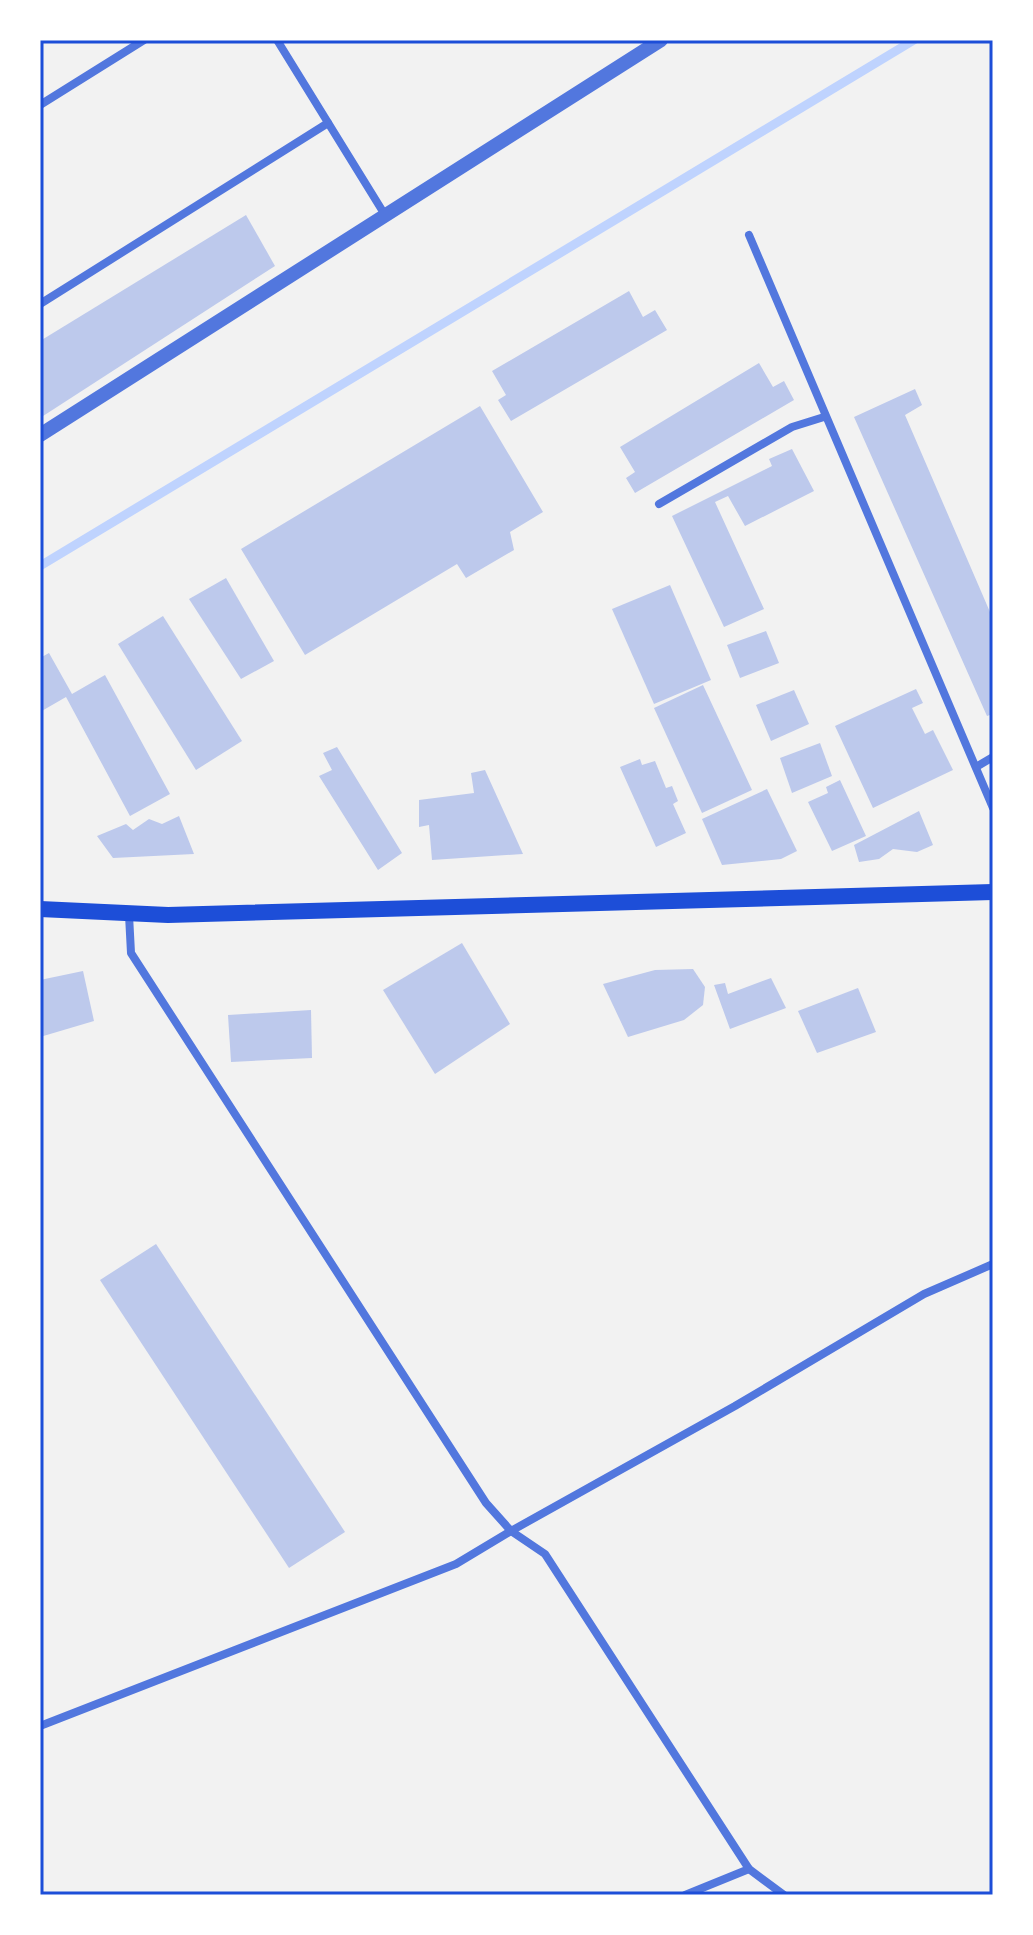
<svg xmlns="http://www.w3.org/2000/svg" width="1033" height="1935" viewBox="0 0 1033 1935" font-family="'Noto Serif',serif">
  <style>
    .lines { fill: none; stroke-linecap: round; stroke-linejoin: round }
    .stream { stroke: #bfd3fe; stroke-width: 9 }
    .building { fill: #bdc9ec }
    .minor { stroke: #5277de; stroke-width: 8 }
    .tertiary { stroke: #5277de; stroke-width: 14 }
    .secondary { stroke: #1d4ed8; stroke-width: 16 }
    .neatline { fill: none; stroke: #1d4ed8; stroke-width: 3 }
  </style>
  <rect width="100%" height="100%" fill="#f2f2f2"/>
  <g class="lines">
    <!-- stream -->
    <polyline class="stream" points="40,566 914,40"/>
  </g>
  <!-- building -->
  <g class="building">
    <polygon points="246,215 275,266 40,418 40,341"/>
    <polygon points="629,291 643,317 655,310 667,330 511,421 498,400 506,395 492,371"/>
    <polygon points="759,363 773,387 784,381 794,400 635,493 626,478 635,472 620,447"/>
    <polygon points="915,389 922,405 905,415 993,619 993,714 987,716 854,417"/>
    <polygon points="480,406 543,512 510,532 514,550 466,578 457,564 305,655 241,549"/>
    <polygon points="792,449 814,491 745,526 728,496 715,502 764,609 724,627 672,516 772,466 769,459"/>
    <polygon points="226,578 274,661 241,679 189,599"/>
    <polygon points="670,585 711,680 654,704 612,609"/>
    <polygon points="163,616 242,741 196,770 118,644"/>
    <polygon points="766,631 779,663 740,678 727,645"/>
    <polygon points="49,653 72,694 105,675 170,794 130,816 66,697 40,712 40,658"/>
    <polygon points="703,685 752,790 702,813 654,708"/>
    <polygon points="916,689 923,703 912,708 925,734 933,730 953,770 873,808 835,726"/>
    <polygon points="794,690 809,724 771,741 756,705"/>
    <polygon points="820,743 832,776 792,793 780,758"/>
    <polygon points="337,747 402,853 378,870 319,776 332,770 323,753"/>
    <polygon points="640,759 642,765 655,761 666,788 672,786 678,801 673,804 686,833 656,847 620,767"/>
    <polygon points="485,770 523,854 432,860 429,825 419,827 419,800 474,793 471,773"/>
    <polygon points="840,780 866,836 832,851 808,802 828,793 826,787"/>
    <polygon points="767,789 797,851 781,859 722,865 702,819"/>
    <polygon points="919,811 933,845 917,852 893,849 879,859 859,862 854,845"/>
    <polygon points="179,816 194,854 113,858 97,836 126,824 133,830 149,819 162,824"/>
    <polygon points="462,943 510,1024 435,1074 383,990"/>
    <polygon points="693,969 705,987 703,1005 684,1020 628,1037 603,984 655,970"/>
    <polygon points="83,971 94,1021 40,1037 40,980"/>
    <polygon points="771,978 786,1008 730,1029 714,985 725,983 728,994"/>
    <polygon points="858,988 876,1032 817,1053 798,1011"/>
    <polygon points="311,1010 312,1058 231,1062 228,1015"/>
    <polygon points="156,1244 345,1532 289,1568 100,1280"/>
  </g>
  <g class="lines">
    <!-- minor -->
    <g class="minor">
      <polyline points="277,40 385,215"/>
      <polyline points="40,105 144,40"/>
      <polyline points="749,235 993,808"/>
      <polyline points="40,304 328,123"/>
      <polyline points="659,504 792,427 824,417"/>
      <polyline points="976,767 993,757"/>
      <polyline points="129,915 131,953 486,1503 511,1531 545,1554 749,1869 784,1895"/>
      <polyline points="40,1726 456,1564 511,1531 735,1406 924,1294 993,1264"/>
      <polyline points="685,1895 749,1869"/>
    </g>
    <!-- tertiary -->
    <polyline class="tertiary" points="40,435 661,40"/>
    <!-- secondary -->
    <polyline class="secondary" points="40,909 168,915 993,892"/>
  </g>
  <!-- border -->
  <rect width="1033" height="1935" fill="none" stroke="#ffffff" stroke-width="84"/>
  <rect x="42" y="42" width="949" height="1851" class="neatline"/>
</svg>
